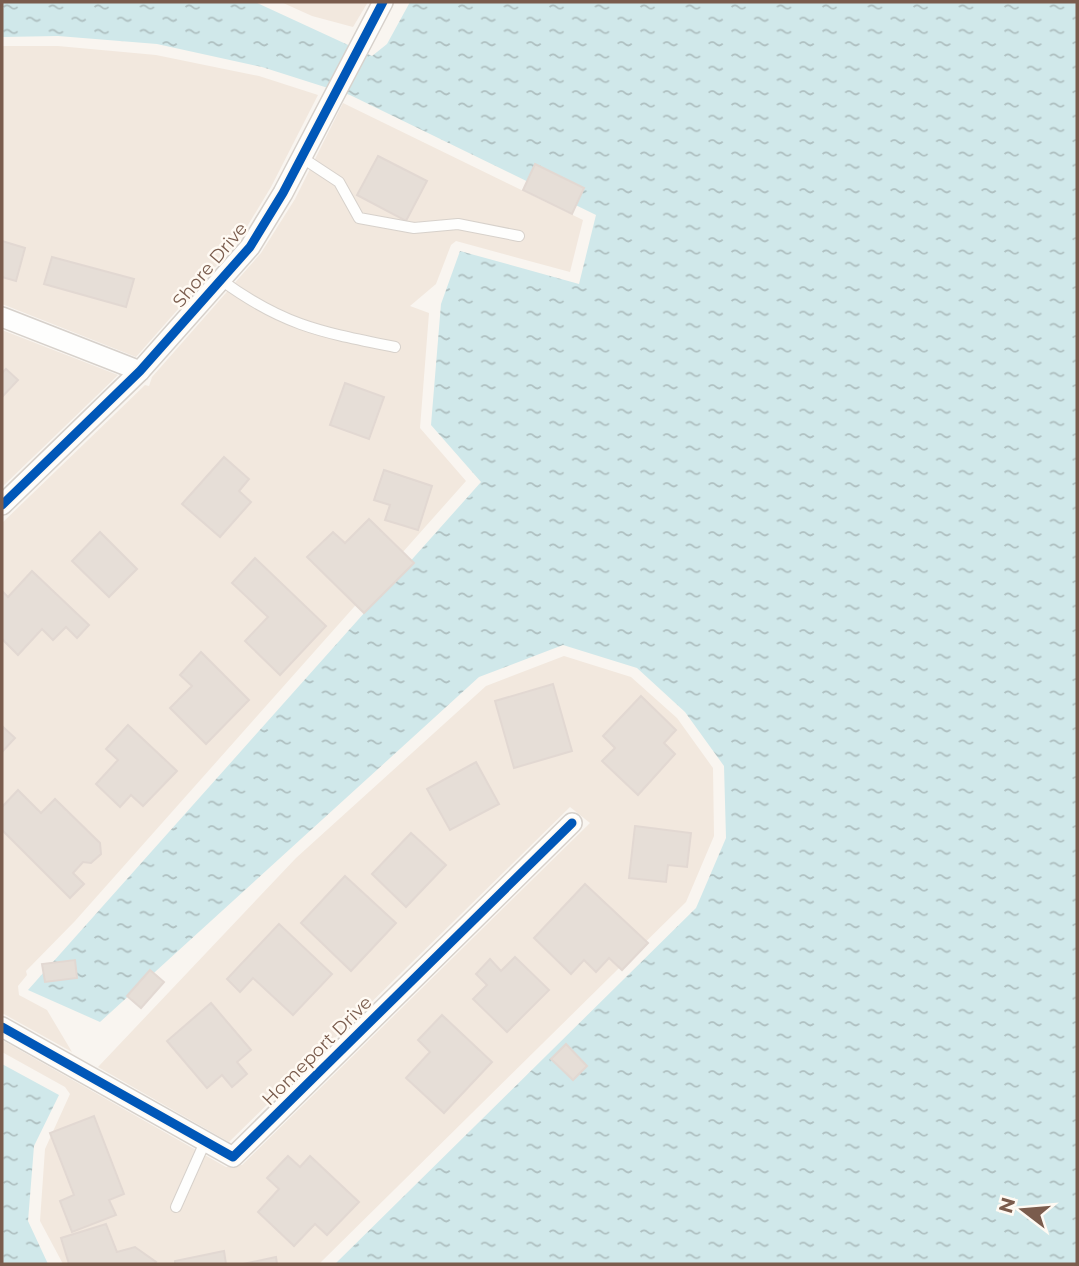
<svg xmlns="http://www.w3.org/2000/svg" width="1079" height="1266" viewBox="0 0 1079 1266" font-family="Montserrat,sans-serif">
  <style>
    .residential { fill: #f2e8de }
    .water { fill: url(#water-ripples) }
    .building { fill: #e6ded7; stroke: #e2d8d2; stroke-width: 2 }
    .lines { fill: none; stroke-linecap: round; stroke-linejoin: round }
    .service-casing { stroke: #d7d1cb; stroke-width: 12 }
    .minor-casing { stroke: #d7d1cb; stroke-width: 22 }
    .service { stroke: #fefefd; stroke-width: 10 }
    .minor { stroke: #fefefd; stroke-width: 19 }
    .cycleway-casing { stroke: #fffaf3; stroke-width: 13 }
    .cycleway { stroke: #0057b8; stroke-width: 9 }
    .labels { text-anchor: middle; stroke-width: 5; stroke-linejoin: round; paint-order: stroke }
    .street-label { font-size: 18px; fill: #7a5c4d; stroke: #fffaf3 }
  </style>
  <defs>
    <pattern id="water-ripples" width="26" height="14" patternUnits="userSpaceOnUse" patternTransform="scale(1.75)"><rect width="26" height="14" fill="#d0e8ea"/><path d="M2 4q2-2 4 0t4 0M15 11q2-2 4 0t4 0" fill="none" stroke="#aebfc0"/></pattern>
  </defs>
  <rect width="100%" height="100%" fill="#f9f5f0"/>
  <!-- residential -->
  <g class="residential">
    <polygon points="281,2 368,2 353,27 312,16"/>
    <polygon points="2,46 58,46 156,55 259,76 318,95 271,187 239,240 136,357 2,304"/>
    <polygon points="343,103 583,220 570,272 456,241 451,245 436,284 410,306 429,313 420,428 466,481 75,921 26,971 27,975 18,986 19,995 47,1010 72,1052 2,1013 2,523 145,385 149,386 152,377 261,253 295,199"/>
    <polygon points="2,330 118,375 2,487"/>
    <polygon points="564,656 631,677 677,718 713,768 714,836 686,902 319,1264 63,1264 40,1221 45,1149 70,1094 65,1087 2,1052 2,1040 226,1167 242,1165 590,823 570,807 229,1142 98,1067 296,858 486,686"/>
  </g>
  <!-- water -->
  <g class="water">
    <polygon points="2,2 255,2 372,56 387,44 410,2 1077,2 1077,1264 335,1264 696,908 726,838 724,766 685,712 637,668 563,645 479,677 100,1022 28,990 481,482 431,425 441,304 460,251 579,284 596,215 350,95 262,67 157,44 58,36 2,37"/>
    <polygon points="2,1064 59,1095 34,1146 28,1221 48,1264 2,1264"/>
  </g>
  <!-- building -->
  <g class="building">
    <polygon points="378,156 427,181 406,221 357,195"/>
    <polygon points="535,164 584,188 572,214 523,190"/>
    <polygon points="2,241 25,248 16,281 2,277"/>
    <polygon points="52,257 134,279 126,307 44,284"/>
    <polygon points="6,369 18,380 2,397 2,373"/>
    <polygon points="345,383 384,397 369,439 330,425"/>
    <polygon points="224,457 249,479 239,491 251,502 220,537 182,504"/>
    <polygon points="384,470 432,486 418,530 385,520 390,505 374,500"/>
    <polygon points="369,519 414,563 364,613 307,557 333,532 345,543"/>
    <polygon points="100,532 137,569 109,597 72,561"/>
    <polygon points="255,558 326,626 280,675 245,641 268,617 232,583"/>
    <polygon points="32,571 89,625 77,638 66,627 53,640 42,629 18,655 2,639 2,591 8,597"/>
    <polygon points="201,652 249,700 206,744 170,708 192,686 180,675"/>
    <polygon points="553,684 572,751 514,768 495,701"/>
    <polygon points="641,696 676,730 664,743 675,754 638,795 602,761 615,748 603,736"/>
    <polygon points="128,725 177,771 143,806 131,795 120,807 96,784 118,760 106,749"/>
    <polygon points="2,726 15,738 2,752"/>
    <polygon points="476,762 499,804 450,830 427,789"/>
    <polygon points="18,790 41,813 55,799 100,843 101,854 91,863 83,862 73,873 84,884 70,898 2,830 2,807"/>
    <polygon points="635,826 691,833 687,867 668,865 666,882 629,878"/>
    <polygon points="411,833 446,865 406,907 372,874"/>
    <polygon points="345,876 396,923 351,971 301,923"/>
    <polygon points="585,884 648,943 622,970 609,958 596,972 584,960 571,974 534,938"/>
    <polygon points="279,924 332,974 293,1015 253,978 240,992 227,979"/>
    <polygon points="515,957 549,990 507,1032 473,999 487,985 476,974 490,959 501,971"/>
    <polygon points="75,960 77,978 45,982 42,964"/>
    <polygon points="150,970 164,982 141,1008 127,996"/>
    <polygon points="211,1003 251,1050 237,1062 247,1074 232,1087 222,1075 207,1088 167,1041"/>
    <polygon points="442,1015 492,1062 444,1113 406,1078 430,1052 418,1040"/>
    <polygon points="566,1044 587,1066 573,1080 551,1059"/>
    <polygon points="94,1116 124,1194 109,1200 116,1215 72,1232 60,1201 74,1195 50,1133"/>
    <polygon points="288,1156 300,1167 310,1156 359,1202 327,1235 315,1224 294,1246 258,1212 279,1189 267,1178"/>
    <polygon points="106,1224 117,1252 135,1247 156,1262 154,1264 69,1264 61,1238"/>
    <polygon points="224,1251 226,1264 175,1264 175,1261"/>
    <polygon points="276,1257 277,1264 243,1264"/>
  </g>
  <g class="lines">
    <defs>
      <g id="service">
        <polyline points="301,157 339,182 359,218 414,228 458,224 519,236"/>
        <path d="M221,280C284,326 321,332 395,347"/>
        <polyline points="176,1207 205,1142"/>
      </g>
      <g id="minor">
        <polyline points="2,317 140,371"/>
        <polyline points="2,505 140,371 250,247 283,193 383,2"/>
        <polyline points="2,1027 233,1157 572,823"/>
      </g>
    </defs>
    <!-- service casing -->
    <use href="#service" class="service-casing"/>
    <!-- minor casing -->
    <use href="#minor" class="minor-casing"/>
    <!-- service -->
    <use href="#service" class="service"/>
    <!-- minor -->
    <use href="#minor" class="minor"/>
    <defs>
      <g id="cycleway">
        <polyline points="2,505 140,371 250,247 283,193 383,2"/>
        <polyline points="2,1027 233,1157 572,823"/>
      </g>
    </defs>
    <!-- cycleway casing -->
    <use href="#cycleway" class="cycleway-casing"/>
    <!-- cycleway -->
    <use href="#cycleway" class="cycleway"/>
  </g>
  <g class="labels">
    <!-- street labels -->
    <g class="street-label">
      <text transform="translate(210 265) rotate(-50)" y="6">Shore Drive</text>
      <text transform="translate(317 1051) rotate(-45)" y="6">Homeport Drive</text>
    </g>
  </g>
  <!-- border -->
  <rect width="1079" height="1266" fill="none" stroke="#7a5c4d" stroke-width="7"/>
  <!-- north arrow -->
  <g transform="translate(1023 1210) rotate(286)" stroke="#fffaf3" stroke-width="5" paint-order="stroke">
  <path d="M0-5L12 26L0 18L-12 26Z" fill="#7a5c4d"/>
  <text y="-10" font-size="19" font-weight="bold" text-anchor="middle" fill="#7a5c4d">N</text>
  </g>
</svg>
